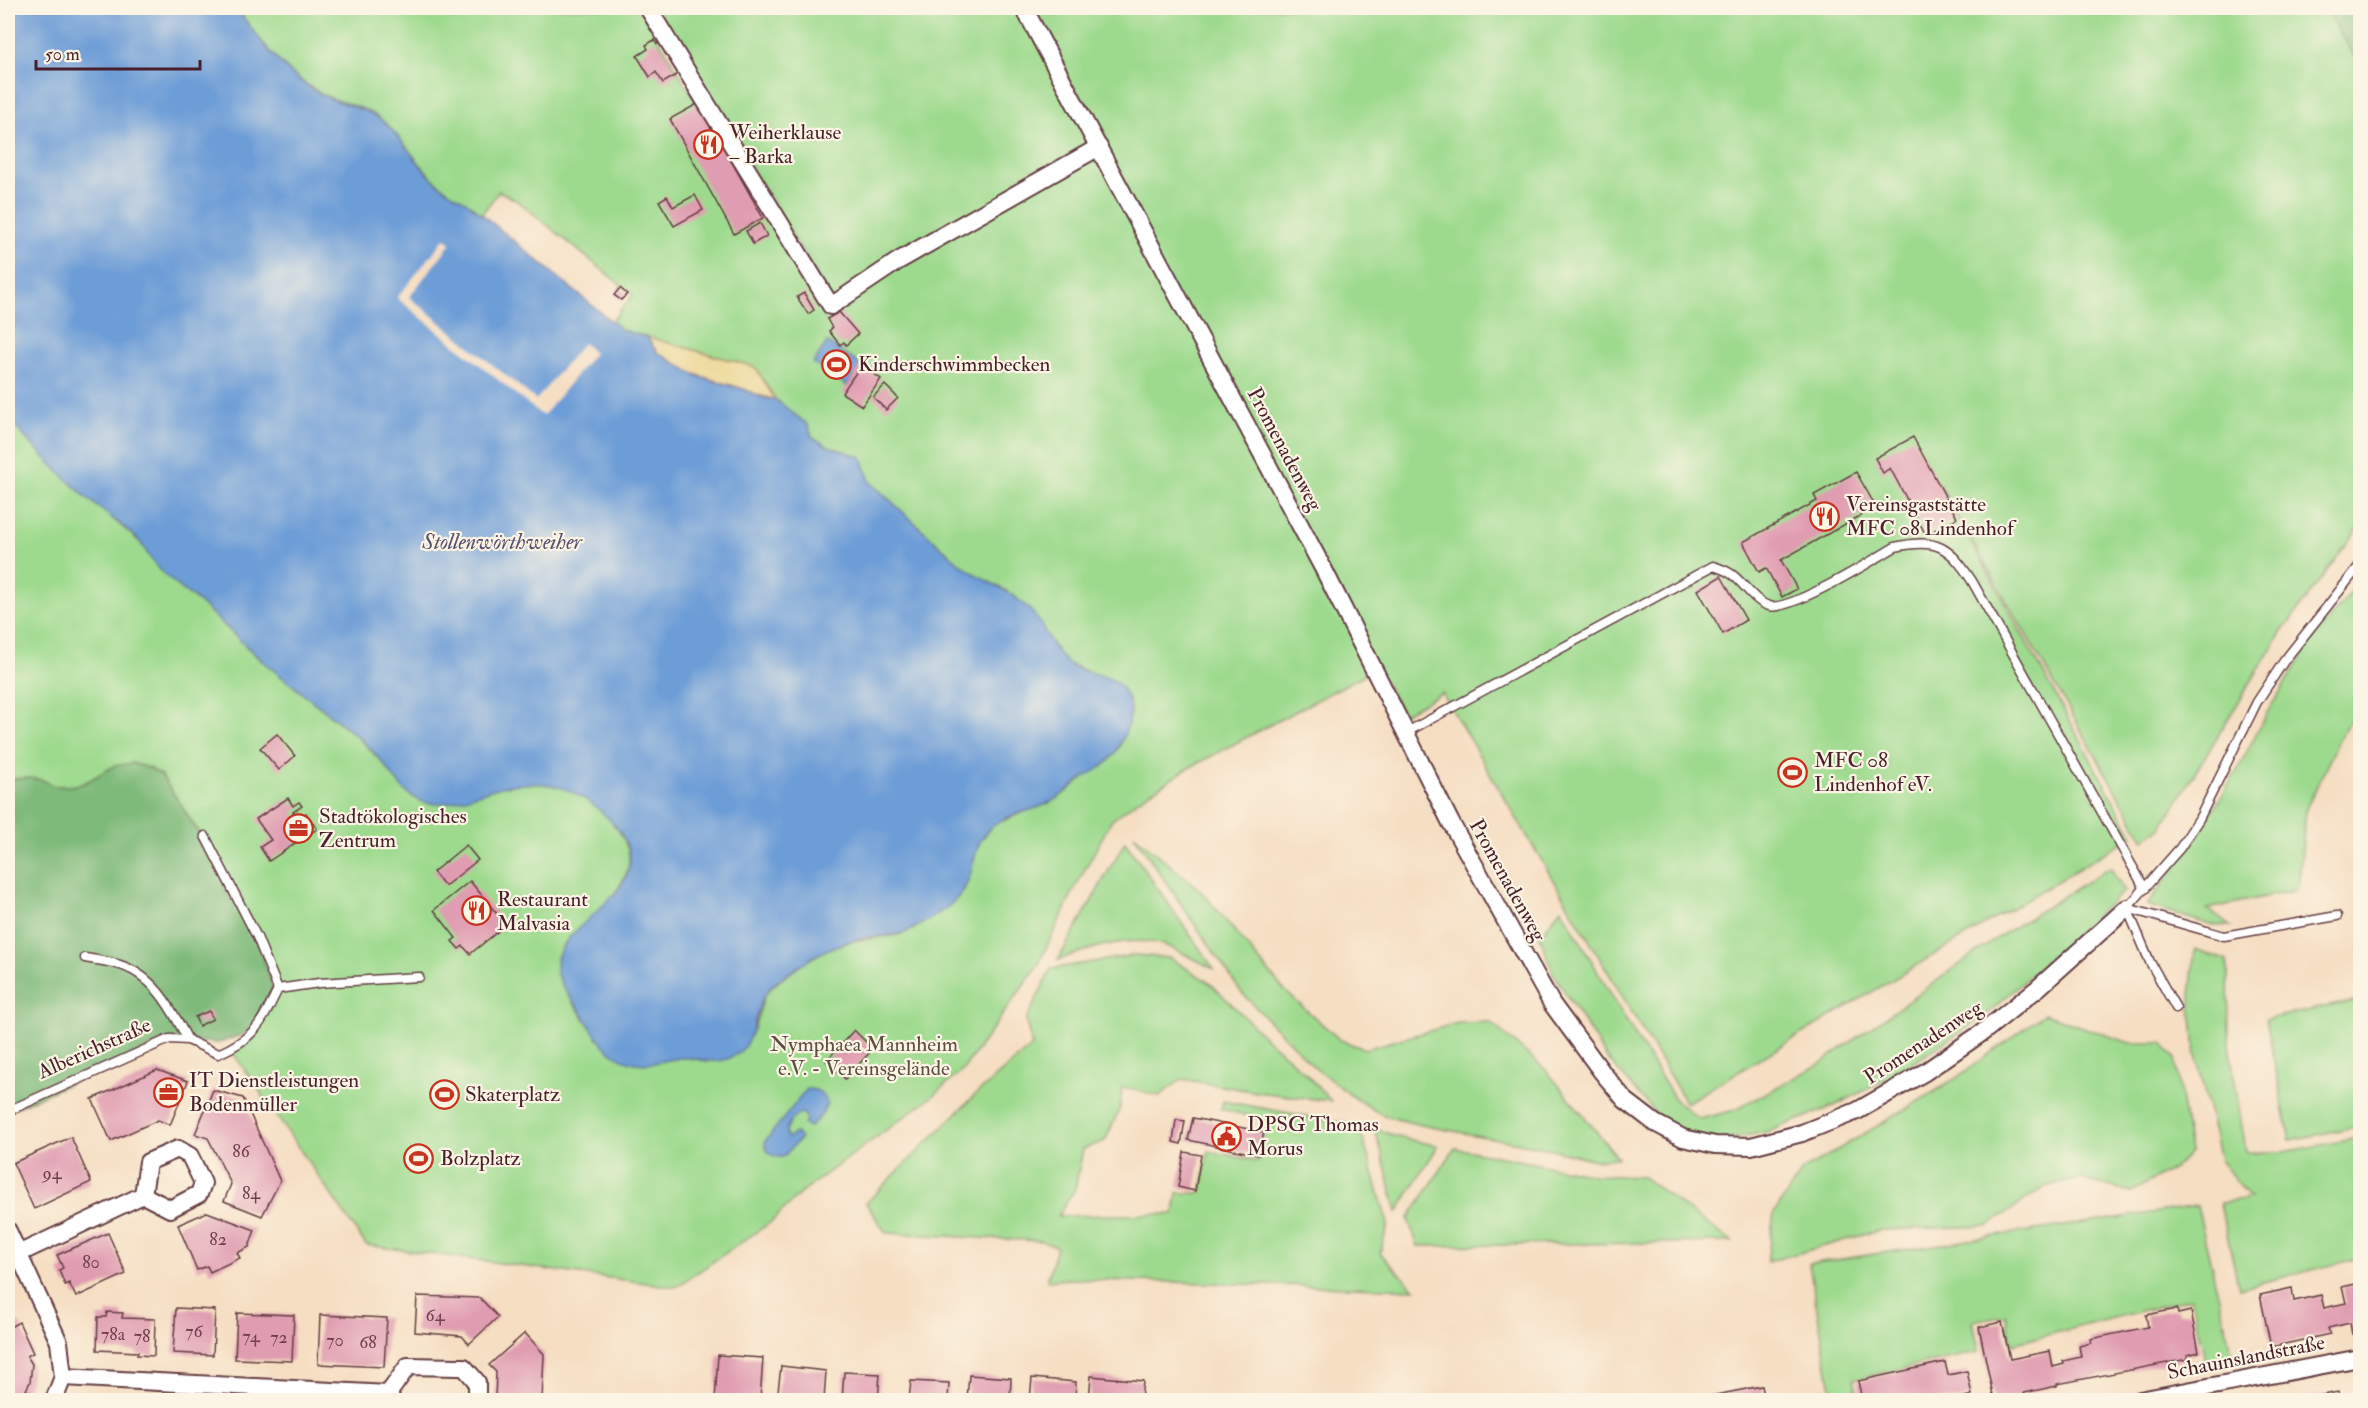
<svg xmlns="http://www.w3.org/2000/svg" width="2368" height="1408" viewBox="0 0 2368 1408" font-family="'IM FELL Double Pica',serif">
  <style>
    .green { fill: #9eda8e; stroke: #747c5c; stroke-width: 1.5 }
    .forest { fill: #7eba79; stroke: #646c52; stroke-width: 1.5 }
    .sand { fill: #eeda9e; stroke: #9c7c64; stroke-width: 1.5 }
    .water { fill: #6d9dd7; stroke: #5c5e81; stroke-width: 1.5 }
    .pier { fill: #f5dec2 }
    .building { fill: #e09cb1 }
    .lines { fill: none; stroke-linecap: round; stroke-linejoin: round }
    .service-casing { stroke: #643c42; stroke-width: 11 }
    .minor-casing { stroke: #643c42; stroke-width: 20 }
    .service { stroke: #fff; stroke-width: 8 }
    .minor { stroke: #fff; stroke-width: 16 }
    .labels { text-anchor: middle; stroke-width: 4.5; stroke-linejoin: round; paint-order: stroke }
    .number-label { font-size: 18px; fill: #703e4c }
    .poi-label { font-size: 21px; fill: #4a1f2b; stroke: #fcf5e5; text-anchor: start }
    .street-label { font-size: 21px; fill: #4a1f2b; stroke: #fcf5e5 }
    .park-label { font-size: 21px; fill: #5f4e44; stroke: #fcf5e5 }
    .water-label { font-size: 22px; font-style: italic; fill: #585170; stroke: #fcf5e5 }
  </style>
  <rect width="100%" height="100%" fill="#fcf5e5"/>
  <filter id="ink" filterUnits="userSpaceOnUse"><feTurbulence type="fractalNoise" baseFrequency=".0167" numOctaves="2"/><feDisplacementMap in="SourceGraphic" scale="12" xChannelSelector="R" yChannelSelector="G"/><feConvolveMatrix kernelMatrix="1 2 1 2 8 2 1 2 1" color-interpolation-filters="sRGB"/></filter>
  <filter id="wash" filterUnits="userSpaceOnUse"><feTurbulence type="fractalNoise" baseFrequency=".008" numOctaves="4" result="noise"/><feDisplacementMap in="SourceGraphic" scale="24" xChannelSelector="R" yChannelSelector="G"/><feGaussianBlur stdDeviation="1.35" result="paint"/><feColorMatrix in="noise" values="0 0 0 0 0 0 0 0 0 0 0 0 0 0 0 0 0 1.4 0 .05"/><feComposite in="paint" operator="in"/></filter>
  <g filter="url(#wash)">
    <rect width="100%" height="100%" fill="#f5dec2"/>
    <!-- green -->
    <g class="green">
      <path d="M246,8H640L827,319L839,312L655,8H2324L2360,64V526L2281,633L2161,828L2144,840L1940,485L2133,836L1686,1103L1442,693L1403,714L1377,668L1187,769L1138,800L1111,821L1076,886L1037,967L962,1071L930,1098L803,1191L771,1222L676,1287L366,1245L233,1053L254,1037L261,1023L219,863L161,775L96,777L82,784L69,786H54L42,780L8,779V419L73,485L140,542L157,567L206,608L258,658L356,736L381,761L450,802C479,794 508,781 539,782C576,783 644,833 626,874C613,904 583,922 562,946L563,988L591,1028L669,1060L682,1057L706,1061L754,1029L765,994L774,985L808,960L823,951L853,941L899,935L912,930L939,913L964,890L977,845L993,825L1058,798L1091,772L1104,766L1120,746L1130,713L1129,700L1114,681L1069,664L1060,656L1030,610L1005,590L973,574L959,563L870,482L862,457L828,446L812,437L808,425L775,399L755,367L622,330L611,322L633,295L519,202L499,191L481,215C466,201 448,193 434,179C413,159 399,132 375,115C361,105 340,103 324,95C291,79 264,46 243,17Z"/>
      <polygon points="2360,581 2360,706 2341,736 2306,809 2298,890 2207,909 2230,926 2211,925 2147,905 2195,840 2237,771 2268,711 2315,636"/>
      <polygon points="1134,835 1200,890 1285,991 1340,1040 1365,1049 1458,1023 1490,1022 1547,1071 1618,1158 1595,1160 1551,1149 1426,1126 1384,1116 1353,1097 1315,1068 1241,992"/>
      <path d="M1125,842L1214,969C1198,961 1181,951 1163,945C1129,934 1090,949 1058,960Z"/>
      <polygon points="2110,867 2124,891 1984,1017 1891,1077 1834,1106 1767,1132 1721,1140 1680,1132 1659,1117 1606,1057 1553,973 1540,936 1561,908 1637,1039 1676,1101 1700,1119 1735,1110 1818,1065 1997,938"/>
      <polygon points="2195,949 2228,961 2229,1044 2246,1152 2283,1152 2360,1138 2360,1258 2239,1288 2220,1203 2250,1198 2220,1160 2195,1050 2190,995"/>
      <polygon points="1135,955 1170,958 1210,983 1269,1041 1305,1073 1331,1101 1257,1092 1182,1079 1159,1096 1122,1087 1120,1108 1105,1141 1083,1149 1075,1189 1058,1216 1174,1214 1177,1193 1201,1193 1208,1151 1258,1161 1266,1120 1221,1109 1223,1101 1359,1126 1388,1224 1380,1253 1414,1289 1068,1279 1047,1281 1057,1247 1042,1241 886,1233 866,1203 974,1096 1032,1046 1026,1021 1051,969"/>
      <polygon points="2360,1000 2360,1126 2290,1140 2266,1019"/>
      <polygon points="2044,1014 2130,1043 2163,1043 2175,1059 2190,1152 2176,1167 2131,1192 2081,1179 2044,1187 1988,1226 1881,1230 1767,1262 1774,1213 1802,1171 1949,1083"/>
      <polygon points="1375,1128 1394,1136 1438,1146 1397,1212"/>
      <polygon points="1455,1148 1594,1175 1643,1177 1732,1242 1418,1246 1408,1219"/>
      <polygon points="2197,1206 2234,1362 2207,1367 2191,1298 2012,1344 2006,1315 1973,1321 1979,1352 1854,1379 1859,1400 1833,1400 1809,1264"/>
    </g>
    <!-- forest -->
    <g class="forest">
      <polygon points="2324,8 2360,8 2360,64"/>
      <path d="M132,763L149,768L161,775C206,842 253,914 274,994L268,1011L247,1033L218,1043L169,1039L8,1111V779L30,778L42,780L54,786H69L83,784L114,766Z"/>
    </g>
    <!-- sand -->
    <path class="sand" d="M647,337L755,367L775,399C763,397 754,393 744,389C711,378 665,372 647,337Z"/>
    <!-- water -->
    <g class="water">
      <path d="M8,8H236C259,38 284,74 319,93C340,105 366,106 385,123C403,139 415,162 433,179C443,189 455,195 467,202L622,330L647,337L657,352L697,376L743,389L764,398L775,399L808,425L812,437L828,446L862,457L870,482L959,563C982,581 1013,590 1032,612C1047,629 1054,657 1074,667C1096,677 1120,672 1129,703C1134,720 1118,755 1104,765C1097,771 1087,775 1079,781C1069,790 1059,798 1047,804C1029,812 1007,814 992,827C971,844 977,868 964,889C954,905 934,917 918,926C902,936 889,935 871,937C845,940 819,952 798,967C787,974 774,982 767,992C749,1016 759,1055 719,1061C706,1063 694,1056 680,1058C663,1060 649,1067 631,1062C605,1055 597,1037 583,1015C575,1002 561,989 557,974C543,924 673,892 615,826C577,782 535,774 481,793C464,798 441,808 423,802C403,795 394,776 381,761C373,751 363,741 353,733C322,708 290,684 259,658C242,643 226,626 209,611C192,595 170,583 156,565C149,558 145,548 139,541C125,526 108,516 93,503C62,477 35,448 8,419Z"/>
      <polygon points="827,342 861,365 847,386 813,363"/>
      <path d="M807,1089C817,1089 824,1092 827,1103L821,1116L810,1127L804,1124L806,1119L804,1114L800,1113C793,1118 782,1129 788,1138L795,1133L801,1138L783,1157C773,1158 764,1152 765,1141Z"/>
    </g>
    <!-- pier -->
    <polygon class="pier" points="445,238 451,243 409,297 536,400 583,343 594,353 543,416 397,298"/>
    <g id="blocks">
      <!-- building -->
      <g class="building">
        <polygon points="654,40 657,44 659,43 678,74 663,83 656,72 650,77 637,56 648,49 646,45"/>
        <polygon points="699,103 763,218 734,234 670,119"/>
        <polygon points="695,195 703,210 674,226 659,201 667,196 673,207"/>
        <polygon points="760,223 767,236 753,244 746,231"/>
        <polygon points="620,288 627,294 621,300 614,295"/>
        <polygon points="804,293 814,310 808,314 797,297"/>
        <polygon points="839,312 858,334 846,345 844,342 840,345 829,331 832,328 827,319"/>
        <polygon points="861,365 881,379 862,406 842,393"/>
        <polygon points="885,385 898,398 886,410 873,397"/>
        <polygon points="1913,437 1957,518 1926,535 1890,468 1883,473 1875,458"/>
        <polygon points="1856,472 1876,507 1781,560 1797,589 1782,597 1766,568 1759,572 1743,542 1817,501 1814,495"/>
        <polygon points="1721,576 1746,620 1723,634 1698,590"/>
        <polygon points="277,734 295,756 279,770 260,748"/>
        <polygon points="288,798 293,806 299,802 302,806 293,812 298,819 306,813 317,829 269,861 260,847 271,840 256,819"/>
        <polygon points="466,845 478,860 445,886 433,872"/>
        <polygon points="470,881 506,925 470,954 463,946 459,949 452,941 456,938 434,910"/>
        <polygon points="209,1011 213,1019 199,1026 195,1017"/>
        <polygon points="854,1030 873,1049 845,1079 826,1061"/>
        <polygon points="157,1070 188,1081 170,1125 158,1120 111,1141 92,1099"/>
        <polygon points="213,1090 243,1098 280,1181 262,1216 224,1201 231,1184 208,1138 195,1134"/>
        <polygon points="1193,1118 1264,1132 1259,1155 1188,1140"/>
        <polygon points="1176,1120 1185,1121 1181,1144 1173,1142"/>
        <polygon points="71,1137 91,1182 34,1209 13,1163"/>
        <polygon points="1184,1152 1201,1155 1195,1191 1178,1187"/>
        <polygon points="207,1212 255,1230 249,1247 237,1253 240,1258 210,1272 207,1266 197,1270 178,1225"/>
        <polygon points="108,1233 126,1274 76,1297 69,1283 65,1285 59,1270 63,1268 57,1255"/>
        <polygon points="2360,1283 2360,1332 2352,1334 2350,1323 2328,1328 2330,1334 2271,1347 2260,1295 2292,1288 2294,1301 2321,1295 2324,1308 2346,1303 2342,1287"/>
        <polygon points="417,1296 480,1298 498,1317 469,1344 462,1336 415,1332"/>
        <polygon points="176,1308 215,1310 213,1355 173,1353"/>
        <polygon points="2177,1309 2178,1314 2191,1311 2199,1352 2187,1355 2188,1359 2057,1384 2057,1386 2024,1393 2026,1399 2020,1400 2009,1400 2008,1397 1994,1400 1979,1327 2002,1322 2010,1359 2050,1351 2053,1367 2064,1364 2063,1361 2081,1357 2079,1346 2091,1343 2090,1339 2148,1327 2146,1315"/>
        <polygon points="107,1312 123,1313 122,1318 155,1319 154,1356 137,1355 138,1352 97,1350 98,1317 106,1317"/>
        <polygon points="237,1313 294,1315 292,1361 235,1359"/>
        <polygon points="320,1315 387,1318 384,1367 318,1364"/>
        <polygon points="19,1322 33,1353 27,1356 32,1364 30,1382 26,1390 30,1392 25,1400 8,1400 8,1328"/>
        <polygon points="525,1333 544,1354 542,1400 495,1400 496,1372 489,1365"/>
        <polygon points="718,1355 763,1358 760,1400 715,1400"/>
        <polygon points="1945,1362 1948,1375 1967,1371 1972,1395 1953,1400 1862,1400 1858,1381"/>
        <polygon points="781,1366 826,1371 824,1400 777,1400"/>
        <polygon points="844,1372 880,1374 878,1400 842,1400"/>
        <polygon points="969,1375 1011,1378 1010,1400 967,1400"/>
        <polygon points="1091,1376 1143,1381 1141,1400 1089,1400"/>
        <polygon points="1032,1378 1076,1382 1075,1400 1030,1400"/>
        <polygon points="911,1381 949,1383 948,1400 909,1400"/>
        <polygon points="1762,1386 1765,1400 1701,1400 1700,1398"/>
        <polygon points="2338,1392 2340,1400 2302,1400 2302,1399"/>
      </g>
    </g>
  </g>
  <g filter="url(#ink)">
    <use href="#blocks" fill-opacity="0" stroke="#643c42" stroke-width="1.5"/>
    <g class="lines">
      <defs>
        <g id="service">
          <path d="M1405,733L1713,566C1720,568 1728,571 1734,576C1745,585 1755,602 1769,606C1790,612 1873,560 1895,547C1937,538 1949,546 1972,581L2145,889"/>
          <polyline points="205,836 257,937 278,989"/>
          <polyline points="2127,908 2224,936 2337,916"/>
          <path d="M85,958C96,960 107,961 117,964C154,974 172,1010 188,1040"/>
          <polyline points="2176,1008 2150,962 2127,908 2180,848 2199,819 2257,702 2284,661 2360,565"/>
          <path d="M8,1111L169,1039L188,1040L218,1054C255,1038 261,1024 278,989L319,983L419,977"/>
        </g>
        <g id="minor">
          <polyline points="648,8 831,306 898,261 1099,147"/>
          <polyline points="1024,8 1324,570 1451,823 1552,1004 1602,1072 1625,1100 1655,1123 1683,1138 1715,1145 1751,1146 1802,1133 1857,1111 1925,1072 1983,1032 2038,988 2127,908"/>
          <polyline points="8,1231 59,1342 63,1377 54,1400"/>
          <polyline points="18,1254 143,1195 148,1162 178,1149 190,1156 203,1183 199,1194 170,1209 143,1195"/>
          <polyline points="63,1377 388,1394 392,1400"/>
          <polyline points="388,1394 408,1366 458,1367 464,1367 477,1382 477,1400"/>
          <polyline points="2140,1400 2360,1358"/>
        </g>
      </defs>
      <!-- service casing -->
      <use href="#service" class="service-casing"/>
      <!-- minor casing -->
      <use href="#minor" class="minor-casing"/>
      <!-- service -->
      <use href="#service" class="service"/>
      <!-- minor -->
      <use href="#minor" class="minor"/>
    </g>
  </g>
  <!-- icons -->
  <defs>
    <symbol id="restaurant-ring" viewBox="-11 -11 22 22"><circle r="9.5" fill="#fcf5e5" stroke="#c8321e" stroke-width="1.5"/><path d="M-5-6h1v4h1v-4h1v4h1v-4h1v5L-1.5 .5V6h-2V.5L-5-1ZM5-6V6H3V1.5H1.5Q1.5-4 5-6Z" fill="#c8321e"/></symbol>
    <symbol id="stadium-ring" viewBox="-11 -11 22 22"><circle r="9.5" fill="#fcf5e5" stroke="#c8321e" stroke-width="1.5"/><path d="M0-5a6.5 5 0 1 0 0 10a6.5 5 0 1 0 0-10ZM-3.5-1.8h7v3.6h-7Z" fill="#c8321e"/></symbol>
    <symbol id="office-ring" viewBox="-11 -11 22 22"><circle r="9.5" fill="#fcf5e5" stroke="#c8321e" stroke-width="1.5"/><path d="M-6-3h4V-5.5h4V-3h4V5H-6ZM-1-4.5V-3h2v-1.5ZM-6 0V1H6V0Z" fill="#c8321e"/></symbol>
    <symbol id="civic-ring" viewBox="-11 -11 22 22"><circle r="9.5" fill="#fcf5e5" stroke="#c8321e" stroke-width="1.5"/><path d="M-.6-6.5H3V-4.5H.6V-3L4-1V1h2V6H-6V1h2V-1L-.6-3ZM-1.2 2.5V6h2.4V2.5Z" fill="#c8321e"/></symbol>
  </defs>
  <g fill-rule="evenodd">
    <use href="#restaurant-ring" x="692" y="128" width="33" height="33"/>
    <use href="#stadium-ring" x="820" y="348" width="33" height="33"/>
    <use href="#restaurant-ring" x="1808" y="500" width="33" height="33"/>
    <use href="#stadium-ring" x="1776" y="756" width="33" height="33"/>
    <use href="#office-ring" x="282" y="812" width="33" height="33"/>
    <use href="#restaurant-ring" x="460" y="894" width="33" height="33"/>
    <use href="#office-ring" x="152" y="1076" width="33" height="33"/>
    <use href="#stadium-ring" x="428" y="1078" width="33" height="33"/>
    <use href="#civic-ring" x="1210" y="1120" width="33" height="33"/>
    <use href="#stadium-ring" x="402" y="1142" width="33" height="33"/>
  </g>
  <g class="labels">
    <!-- number labels -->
    <g class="number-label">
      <text x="241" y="1157">86</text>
      <text x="52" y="1179">94</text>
      <text x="251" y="1199">84</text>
      <text x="218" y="1245">82</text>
      <text x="91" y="1268">80</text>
      <text x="435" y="1321">64</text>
      <text x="194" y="1337">76</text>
      <text x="113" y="1340">78a</text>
      <text x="142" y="1342">78</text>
      <text x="251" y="1342">74</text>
      <text x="279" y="1343">72</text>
      <text x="335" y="1346">70</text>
      <text x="368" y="1348">68</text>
    </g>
    <!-- poi labels -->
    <g class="poi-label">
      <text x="729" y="139">Weiherklause<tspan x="729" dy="24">– Barka</tspan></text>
      <text x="858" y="371">Kinderschwimmbecken</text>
      <text x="1846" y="511">Vereinsgaststätte<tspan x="1846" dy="24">MFC 08 Lindenhof</tspan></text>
      <text x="1814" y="767">MFC 08<tspan x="1814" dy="24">Lindenhof eV.</tspan></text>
      <text x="319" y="823">Stadtökologisches<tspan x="319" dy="24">Zentrum</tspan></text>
      <text x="497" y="906">Restaurant<tspan x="497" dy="24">Malvasia</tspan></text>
      <text x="189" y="1087">IT Dienstleistungen<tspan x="189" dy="24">Bodenmüller</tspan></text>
      <text x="465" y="1101">Skaterplatz</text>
      <text x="1247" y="1131">DPSG Thomas<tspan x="1247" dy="24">Morus</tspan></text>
      <text x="440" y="1165">Bolzplatz</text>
    </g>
    <!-- street labels -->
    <g class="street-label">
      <text transform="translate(1285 449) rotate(62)" y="7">Promenadenweg</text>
      <text transform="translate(1508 880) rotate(61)" y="7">Promenadenweg</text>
      <text transform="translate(1923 1042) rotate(-33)" y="7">Promenadenweg</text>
      <text transform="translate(94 1048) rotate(-24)" y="7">Alberichstraße</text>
      <text transform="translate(2246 1357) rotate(-11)" y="7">Schauinslandstraße</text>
    </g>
    <!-- park labels -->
    <g class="park-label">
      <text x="864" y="1051">Nymphaea Mannheim<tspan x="864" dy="24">e.V. - Vereinsgelände</tspan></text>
    </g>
    <!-- water labels -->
    <g class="water-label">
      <text x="502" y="549">Stollenwörthweiher</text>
    </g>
  </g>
  <!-- margin -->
  <rect width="2368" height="1408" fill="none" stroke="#fcf5e5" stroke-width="30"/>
  <!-- scale -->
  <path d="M36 60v9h164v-9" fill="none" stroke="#4a1f2b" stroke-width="3"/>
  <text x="45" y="60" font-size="18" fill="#4a1f2b" stroke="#fcf5e5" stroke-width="4.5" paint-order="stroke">50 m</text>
</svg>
